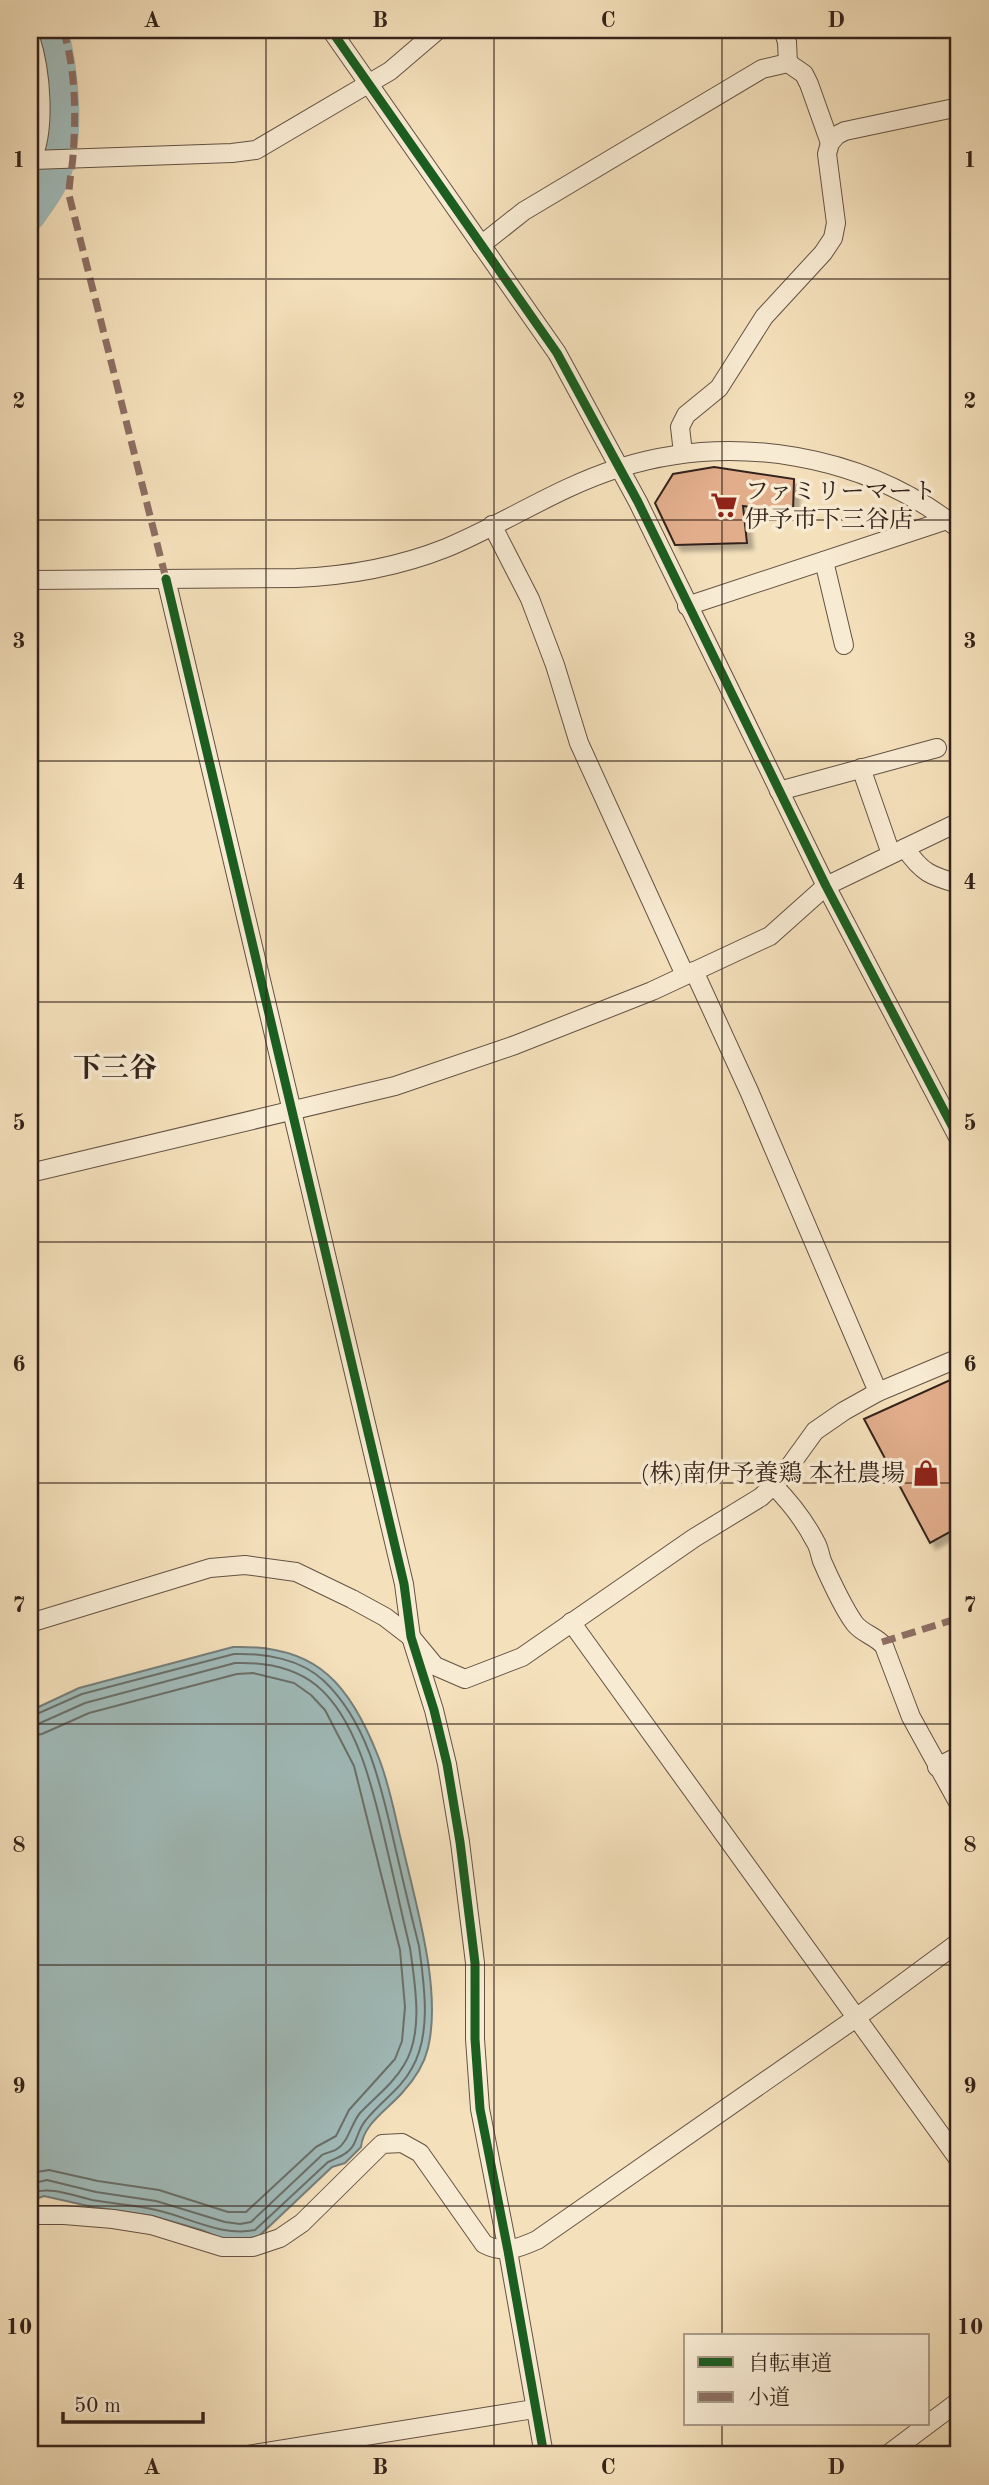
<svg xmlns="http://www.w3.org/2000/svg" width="989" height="2485" viewBox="0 0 989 2485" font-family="'Old Standard TT','Noto Serif JP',serif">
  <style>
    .water { fill: #a0bbba; stroke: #757e7a; stroke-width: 2 }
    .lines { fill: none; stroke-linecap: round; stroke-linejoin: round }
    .shore { stroke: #6a6f6a; stroke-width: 2 }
    .river { stroke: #a0bbba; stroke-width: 33 }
    .building { fill: #e1ad8b; stroke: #34231b; stroke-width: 2; filter: url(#shadow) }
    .minor-casing { stroke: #645243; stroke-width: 20 }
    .minor { stroke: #f8ebd3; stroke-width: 18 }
    .quiet { stroke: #8d6e63; stroke-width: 7; stroke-dasharray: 14 7; stroke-linecap: butt }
    .cycleway-casing { stroke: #f8ebd3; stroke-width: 13 }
    .cycleway { stroke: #1b5e20; stroke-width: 9 }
    .grid { fill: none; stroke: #34231b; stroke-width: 2; stroke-opacity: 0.55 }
    .labels { text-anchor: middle; stroke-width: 7; stroke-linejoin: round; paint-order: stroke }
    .poi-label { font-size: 24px; fill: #34231b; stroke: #f8ebd3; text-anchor: start }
    .quarter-label { font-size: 28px; font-weight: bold; fill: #34231b; stroke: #f8ebd3 }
    .neatline { fill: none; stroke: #34231b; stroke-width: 2.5 }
    .grid-label { font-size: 23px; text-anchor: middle; font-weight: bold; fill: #34231b }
  </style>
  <defs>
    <filter id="shadow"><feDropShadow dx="6" dy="6" stdDeviation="2" flood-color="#0004"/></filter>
  </defs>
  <rect width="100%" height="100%" fill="#f4e0bb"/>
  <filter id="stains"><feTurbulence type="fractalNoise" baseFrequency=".00286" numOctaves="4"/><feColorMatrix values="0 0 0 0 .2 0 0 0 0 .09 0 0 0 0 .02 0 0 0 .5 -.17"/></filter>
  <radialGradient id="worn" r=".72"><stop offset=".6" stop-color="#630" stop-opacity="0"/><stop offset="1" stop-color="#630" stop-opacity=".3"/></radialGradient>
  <!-- water -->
  <path class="water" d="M233,1647C266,1646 302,1652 328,1675C351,1695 367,1728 378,1756C390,1785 395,1818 403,1848C416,1905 442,1990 428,2048C424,2065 414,2080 402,2093C388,2109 363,2124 361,2147L345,2163L332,2167L259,2236L241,2240L221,2238L201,2230L153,2216L93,2207L44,2196L30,2201V1711L79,1688Z"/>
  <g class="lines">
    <!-- shore -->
    <g class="shore">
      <path d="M30,1717L82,1694L234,1654C265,1653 301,1659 324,1681C368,1723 381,1786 394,1842C402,1876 410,1911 419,1946C424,1984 432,2033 412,2068C401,2089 380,2102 366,2120C359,2128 358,2136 354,2144C349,2154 337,2158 328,2162L255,2230C221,2237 189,2217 156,2210C136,2205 114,2204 92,2200C71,2195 51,2186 30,2193"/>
      <path d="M30,1725L38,1724L85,1703L235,1663C264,1662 293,1667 316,1685C359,1720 375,1798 387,1849C395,1882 402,1915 410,1948C415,1984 424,2033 404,2065C393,2084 375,2097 360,2113C351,2124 349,2141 337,2149C333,2152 327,2152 322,2155L251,2222L240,2224L225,2222L156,2201L96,2192L47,2180L30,2184"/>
      <polyline points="30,1736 42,1734 89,1713 237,1674 253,1673 294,1683 311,1695 325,1710 354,1766 400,1950 405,2007 402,2041 395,2059 349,2110 336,2136 316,2147 246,2212 228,2212 159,2190 98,2181 49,2170 30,2173"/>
    </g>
    <!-- river -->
    <path class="river" d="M30,214C38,202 51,186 55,172C69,130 62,72 52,30"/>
  </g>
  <!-- building -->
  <g class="building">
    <polygon points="714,467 794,479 793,513 743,506 747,543 675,545 655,503 673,474"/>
    <polygon points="959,1376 959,1527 930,1543 864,1419"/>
  </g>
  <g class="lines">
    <defs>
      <g id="minor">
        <polyline points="331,30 557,353 638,502 826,886 959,1139"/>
        <polyline points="783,30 787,42 788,63"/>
        <path d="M30,37C41,70 47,132 30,163"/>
        <polyline points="32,160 232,153 256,150 390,71 438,30"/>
        <polyline points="481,245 524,211 762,69 788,63 804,74 809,84 830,143"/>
        <polyline points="683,453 680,427 686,415 719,388 764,317 823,253 833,238 836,223 827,154 830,143 837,135 845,131 959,107"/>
        <polyline points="492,525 530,599 555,665 579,743 685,975"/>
        <polyline points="824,561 844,645"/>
        <polyline points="166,579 404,1584 411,1637 434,1710 447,1764 460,1842 475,1963 475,2039 480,2109 508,2251 544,2455"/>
        <path d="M30,580L296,578C347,576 398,567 446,548C504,524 558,487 619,468C733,432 865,454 959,529"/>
        <polyline points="687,606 956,517"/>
        <polyline points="861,768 891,854"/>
        <polyline points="779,791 937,748"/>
        <path d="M905,848C922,873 931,876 959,884"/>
        <polyline points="694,971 749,1091 878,1392"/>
        <polyline points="30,1173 395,1086 515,1045 652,991 770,936 826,886 959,822"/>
        <path d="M773,1485C790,1502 804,1520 815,1541C819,1547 820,1555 822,1561C829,1577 845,1611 855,1624C863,1634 876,1636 884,1646L911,1717L959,1804"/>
        <polyline points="571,1622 959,2160"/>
        <polyline points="30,1623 210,1568 245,1565 296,1572 352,1599 385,1617 411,1637 435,1666 465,1679 522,1657 694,1538 761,1497 781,1478 815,1431 844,1411 878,1392 959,1358"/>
        <polyline points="937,1767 959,1756"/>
        <path d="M30,2215H64L113,2219L151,2225L222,2247H253L280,2238L302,2223L382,2144L402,2143L420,2153L484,2244C503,2254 517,2249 537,2240L856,2018L959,1942"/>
        <polyline points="247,2455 534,2409"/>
        <polyline points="887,2455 959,2401"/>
      </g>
    </defs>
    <!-- minor casing -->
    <use href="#minor" class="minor-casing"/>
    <!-- minor -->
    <use href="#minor" class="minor"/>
    <!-- quiet -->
    <g class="quiet">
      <path d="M63,30C76,70 76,114 73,156C72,170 69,181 69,195L166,579"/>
      <polyline points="882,1642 959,1618"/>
    </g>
    <defs>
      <g id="cycleway">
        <polyline points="331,30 557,353 638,502 826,886 959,1139"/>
        <polyline points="166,579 404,1584 411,1637 434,1710 447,1764 460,1842 475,1963 475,2039 480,2109 508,2251 544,2455"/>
      </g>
    </defs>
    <!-- cycleway casing -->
    <use href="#cycleway" class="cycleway-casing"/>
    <!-- cycleway -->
    <use href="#cycleway" class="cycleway"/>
  </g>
  <!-- grid -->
  <path class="grid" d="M266,30V2455M494,30V2455M722,30V2336M30,279H959M30,520H959M30,761H959M30,1002H959M30,1242H959M30,1483H959M30,1724H959M30,1965H959M30,2206H959M722,2424V2455"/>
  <!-- icons -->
  <defs>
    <symbol id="supermarket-bare" viewBox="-9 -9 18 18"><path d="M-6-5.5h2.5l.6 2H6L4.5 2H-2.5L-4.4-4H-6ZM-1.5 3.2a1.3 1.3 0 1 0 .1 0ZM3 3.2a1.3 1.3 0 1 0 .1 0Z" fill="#8f2418" stroke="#f8ebd3" stroke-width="2.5" paint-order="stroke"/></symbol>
    <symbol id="shop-bare" viewBox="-9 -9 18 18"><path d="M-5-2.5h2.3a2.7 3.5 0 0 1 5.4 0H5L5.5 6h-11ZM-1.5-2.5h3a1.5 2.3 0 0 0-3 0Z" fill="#8f2418" stroke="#f8ebd3" stroke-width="2.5" paint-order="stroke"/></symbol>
  </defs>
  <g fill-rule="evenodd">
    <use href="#supermarket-bare" x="705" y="486" width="38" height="38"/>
    <use href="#shop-bare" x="907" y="1454" width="38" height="38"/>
  </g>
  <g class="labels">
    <!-- poi labels -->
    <g class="poi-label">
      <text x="745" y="499">ファミリーマート<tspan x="745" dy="28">伊予市下三谷店</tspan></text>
      <text x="905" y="1481" text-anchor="end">(株)南伊予養鶏 本社農場</text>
    </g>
    <!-- quarter labels -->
    <g class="quarter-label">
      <text x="115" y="1077">下三谷</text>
    </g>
  </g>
  <!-- margin -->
  <rect width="989" height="2485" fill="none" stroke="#f4e0bb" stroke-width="77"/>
  <!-- legend -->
  <rect x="684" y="2334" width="245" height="91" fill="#f8ebd3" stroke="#aa9b89" stroke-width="2"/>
  <rect x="698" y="2357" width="35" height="10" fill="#1b5e20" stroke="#aa9b89" stroke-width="2"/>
  <text x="748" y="2370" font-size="21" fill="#34231b">自転車道</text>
  <rect x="698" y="2392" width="35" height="10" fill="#8d6e63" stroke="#aa9b89" stroke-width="2"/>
  <text x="748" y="2404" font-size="21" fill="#34231b">小道</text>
  <!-- scale -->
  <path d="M63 2412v10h140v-10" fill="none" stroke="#34231b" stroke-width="3.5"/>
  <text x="74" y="2412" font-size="21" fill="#34231b" stroke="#f8ebd3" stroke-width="5" paint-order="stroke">50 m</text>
  <rect x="38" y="38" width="912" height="2408" class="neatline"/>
  <g class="grid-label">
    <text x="152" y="27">A</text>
    <text x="380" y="27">B</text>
    <text x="608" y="27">C</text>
    <text x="836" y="27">D</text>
    <text x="19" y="167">1</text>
    <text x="970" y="167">1</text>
    <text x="19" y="408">2</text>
    <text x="970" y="408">2</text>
    <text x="19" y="648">3</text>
    <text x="970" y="648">3</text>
    <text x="19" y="889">4</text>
    <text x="970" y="889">4</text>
    <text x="19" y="1130">5</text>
    <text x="970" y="1130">5</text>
    <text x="19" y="1371">6</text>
    <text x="970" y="1371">6</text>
    <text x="19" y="1612">7</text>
    <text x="970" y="1612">7</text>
    <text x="19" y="1852">8</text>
    <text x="970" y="1852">8</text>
    <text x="19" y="2093">9</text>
    <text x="970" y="2093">9</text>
    <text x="19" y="2334">10</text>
    <text x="970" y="2334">10</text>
    <text x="152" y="2474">A</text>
    <text x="380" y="2474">B</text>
    <text x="608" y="2474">C</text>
    <text x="836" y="2474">D</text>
  </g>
  <rect width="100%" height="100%" filter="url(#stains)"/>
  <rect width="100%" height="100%" fill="url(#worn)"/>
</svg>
